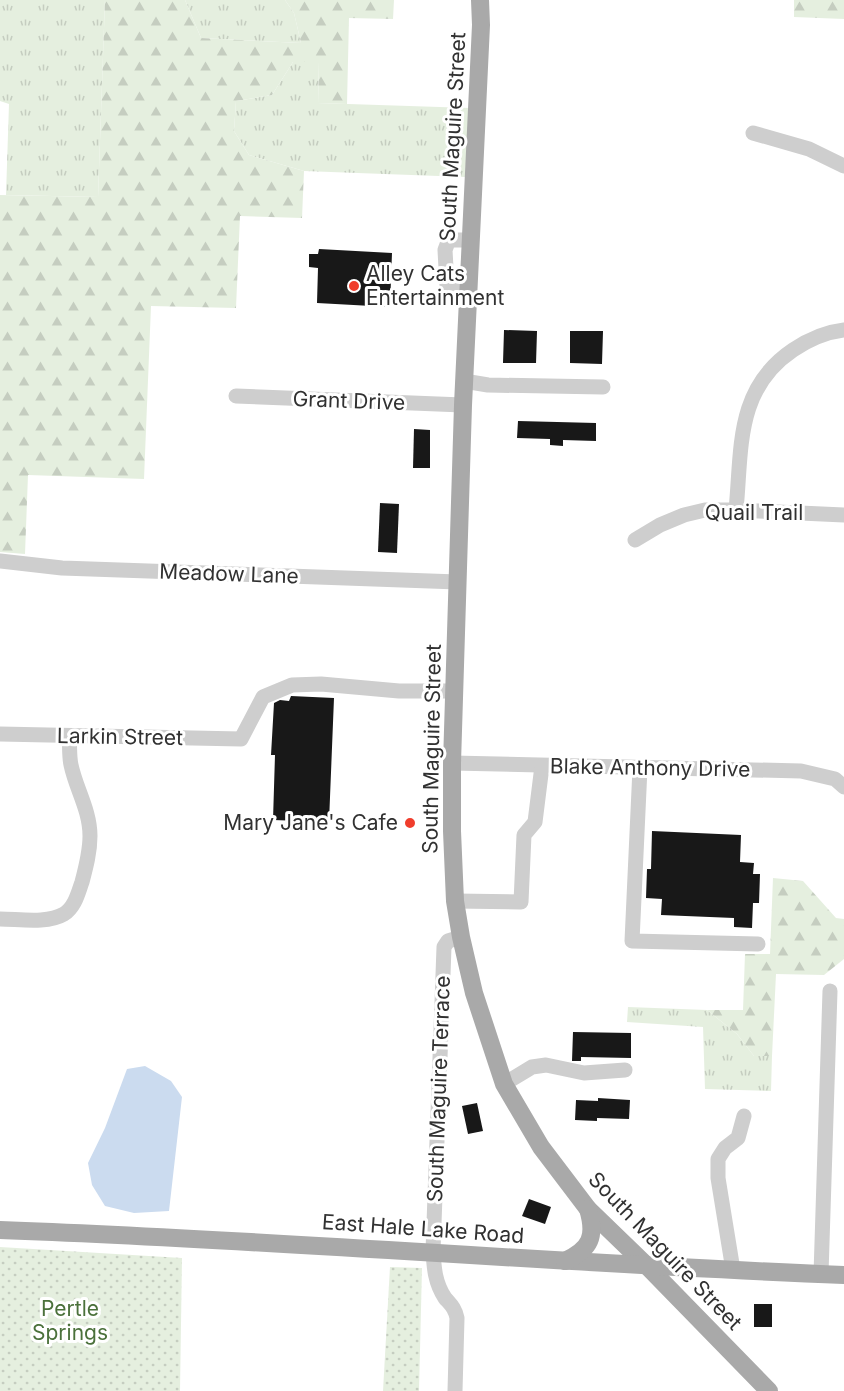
<svg xmlns="http://www.w3.org/2000/svg" width="844" height="1391" viewBox="0 0 844 1391" font-family="Inter,sans-serif">
  <style>
    .grass { fill: url(#grass-tufts) }
    .forest { fill: url(#forest-firs) }
    .park { fill: url(#park-dots) }
    .water { fill: #cbdbef }
    .building { fill: #181818 }
    .lines { fill: none; stroke-linecap: round; stroke-linejoin: round }
    .minor { stroke: #cecece; stroke-width: 15 }
    .major { stroke: #a9a9a9; stroke-width: 18 }
    .poi-dot { fill: #f03d2c; stroke: #fff; stroke-width: 2 }
    .labels { text-anchor: middle; stroke-width: 6; stroke-linejoin: round; paint-order: stroke }
    .street-label { font-size: 21px; fill: #313131; stroke: #fff }
    .poi-label { font-size: 21px; fill: #313131; stroke: #fff; text-anchor: start }
    .park-label { font-size: 21px; fill: #4b713b; stroke: #fff }
  </style>
  <defs>
    <pattern id="grass-tufts" width="24" height="20" patternUnits="userSpaceOnUse" patternTransform="scale(1.5)"><rect width="24" height="20" fill="#e5efdf"/><path d="M3 7l-1-3M5 7V3M7 7l1-3M15 17l-1-3M17 17v-4M19 17l1-3" fill="none" stroke="#c5cdc0"/></pattern>
    <pattern id="forest-firs" width="22" height="20" patternUnits="userSpaceOnUse" patternTransform="scale(1.5)"><rect width="22" height="20" fill="#e5efdf"/><path d="M5 1l3.5 6h-7zM16 11l3.5 6h-7z" fill="#c5cdc0"/></pattern>
    <pattern id="park-dots" width="8" height="8" patternUnits="userSpaceOnUse" patternTransform="scale(1.5)"><rect width="8" height="8" fill="#e5efdf"/><path d="M2 2h.1M6 6h.1" fill="none" stroke="#c5cdc0" stroke-width="1.8" stroke-linecap="round"/></pattern>
  </defs>
  <rect width="100%" height="100%" fill="#fff"/>
  <!-- grass -->
  <g class="grass">
    <polygon points="0,0 105,0 98,197 6,195 9,104 0,101"/>
    <polygon points="185,0 285,0 294,13 301,43 201,38"/>
    <polygon points="293,62 319,62 318,103 470,108 465,177 304,171 249,155 234,131 236,101 272,95"/>
    <polygon points="628,1007 707,1010 737,1034 754,1056 772,1056 771,1091 705,1089 703,1027 627,1022"/>
  </g>
  <!-- forest -->
  <g class="forest">
    <polygon points="105,0 185,0 201,38 301,43 294,13 285,0 394,0 393,19 349,18 347,104 318,103 319,62 293,62 272,95 236,101 234,131 249,155 304,171 302,218 240,216 236,308 151,306 144,479 28,475 25,554 0,552 0,195 98,197"/>
    <polygon points="794,0 844,0 844,19 794,17"/>
    <polygon points="773,878 803,881 836,918 844,919 844,959 824,975 776,974 772,1056 754,1056 737,1034 707,1010 743,1010 745,954 770,954"/>
  </g>
  <!-- park -->
  <g class="park">
    <polygon points="0,1247 182,1258 180,1391 0,1391"/>
    <polygon points="390,1267 422,1268 419,1391 383,1391"/>
  </g>
  <!-- water -->
  <polygon class="water" points="145,1066 171,1081 182,1097 169,1211 134,1213 105,1206 92,1185 88,1163 105,1128 127,1069"/>
  <!-- building -->
  <g class="building">
    <polygon points="319,249 392,253 390,307 317,303 318,268 309,267 309,254 318,254"/>
    <polygon points="504,330 537,331 536,363 503,363"/>
    <polygon points="570,331 603,331 602,364 570,363"/>
    <polygon points="518,421 596,423 596,441 563,440 563,446 550,445 550,439 517,438"/>
    <polygon points="414,429 430,430 430,468 413,468"/>
    <polygon points="380,503 399,504 397,553 378,552"/>
    <polygon points="291,696 334,698 329,822 273,820 275,755 271,755 274,703 280,700 289,701"/>
    <polygon points="652,831 741,835 740,862 754,863 753,874 760,874 759,903 753,903 752,928 734,927 734,918 661,915 662,899 646,898 647,869 651,869"/>
    <polygon points="573,1032 631,1033 631,1058 581,1057 581,1061 572,1061"/>
    <polygon points="598,1098 630,1100 629,1119 597,1118 597,1121 575,1120 576,1100 598,1101"/>
    <polygon points="477,1103 483,1131 468,1134 462,1106"/>
    <polygon points="529,1199 551,1207 545,1224 522,1216"/>
    <rect x="754" y="1304" width="18" height="23"/>
  </g>
  <g class="lines">
    <!-- minor -->
    <g class="minor">
      <polyline points="753,133 809,149 844,166"/>
      <polyline points="468,291 447,286 445,250 448,242 453,240 471,240"/>
      <polyline points="464,381 488,385 603,387"/>
      <polyline points="236,396 463,405"/>
      <path d="M736,510C742,449 735,389 793,350C808,340 826,332 844,330"/>
      <polyline points="635,540 660,525 684,515 705,510 736,510 844,515"/>
      <polyline points="0,561 62,568 458,582"/>
      <polyline points="0,734 241,739 263,697 292,685 321,684 399,691 455,691"/>
      <polyline points="452,763 801,771 835,779 844,787"/>
      <polyline points="640,768 632,941 758,944"/>
      <polyline points="455,901 521,902 524,835 535,822 542,766"/>
      <path d="M0,919C19,919 47,924 64,914C75,907 78,893 82,882C86,867 90,852 90,836C90,810 76,789 71,765C69,756 70,746 69,737"/>
      <polyline points="504,1084 532,1067 546,1065 584,1073 625,1070"/>
      <polyline points="733,1270 718,1178 718,1159 725,1148 738,1138 744,1116"/>
      <polyline points="821,1274 830,991"/>
      <path d="M455,1391L457,1318C455,1308 451,1305 445,1298C435,1283 434,1268 433,1251L444,947L448,941L461,937"/>
    </g>
    <!-- major -->
    <g class="major">
      <polyline points="480,0 481,25 463,405 452,763 452,831 455,901 461,937 474,993 504,1084 541,1147 588,1209 648,1267 769,1391"/>
      <path d="M0,1230C282,1240 562,1264 844,1275"/>
      <path d="M565,1261C591,1249 596,1236 588,1209"/>
    </g>
  </g>
  <!-- markers -->
  <g class="poi-dot">
    <circle cx="354" cy="286" r="6"/>
    <circle cx="410" cy="823" r="6"/>
  </g>
  <g class="labels">
    <!-- street labels -->
    <g class="street-label">
      <text transform="translate(453 137) rotate(-87)" y="7">South Maguire Street</text>
      <text transform="translate(349 401) rotate(2)" y="7">Grant Drive</text>
      <text x="754" y="520">Quail Trail</text>
      <text transform="translate(229 574) rotate(2)" y="7">Meadow Lane</text>
      <text transform="translate(120 737) rotate(1)" y="7">Larkin Street</text>
      <text transform="translate(432 749) rotate(-89)" y="7">South Maguire Street</text>
      <text transform="translate(650 768) rotate(1)" y="7">Blake Anthony Drive</text>
      <text transform="translate(439 1089) rotate(-88)" y="7">South Maguire Terrace</text>
      <text transform="translate(423 1229) rotate(4)" y="7">East Hale Lake Road</text>
      <text transform="translate(665 1251) rotate(46)" y="7">South Maguire Street</text>
    </g>
    <!-- poi labels -->
    <g class="poi-label">
      <text x="366" y="281">Alley Cats<tspan x="366" dy="24">Entertainment</tspan></text>
      <text x="398" y="830" text-anchor="end">Mary Jane's Cafe</text>
    </g>
    <!-- park labels -->
    <g class="park-label">
      <text x="70" y="1316">Pertle<tspan x="70" dy="24">Springs</tspan></text>
    </g>
  </g>
</svg>
